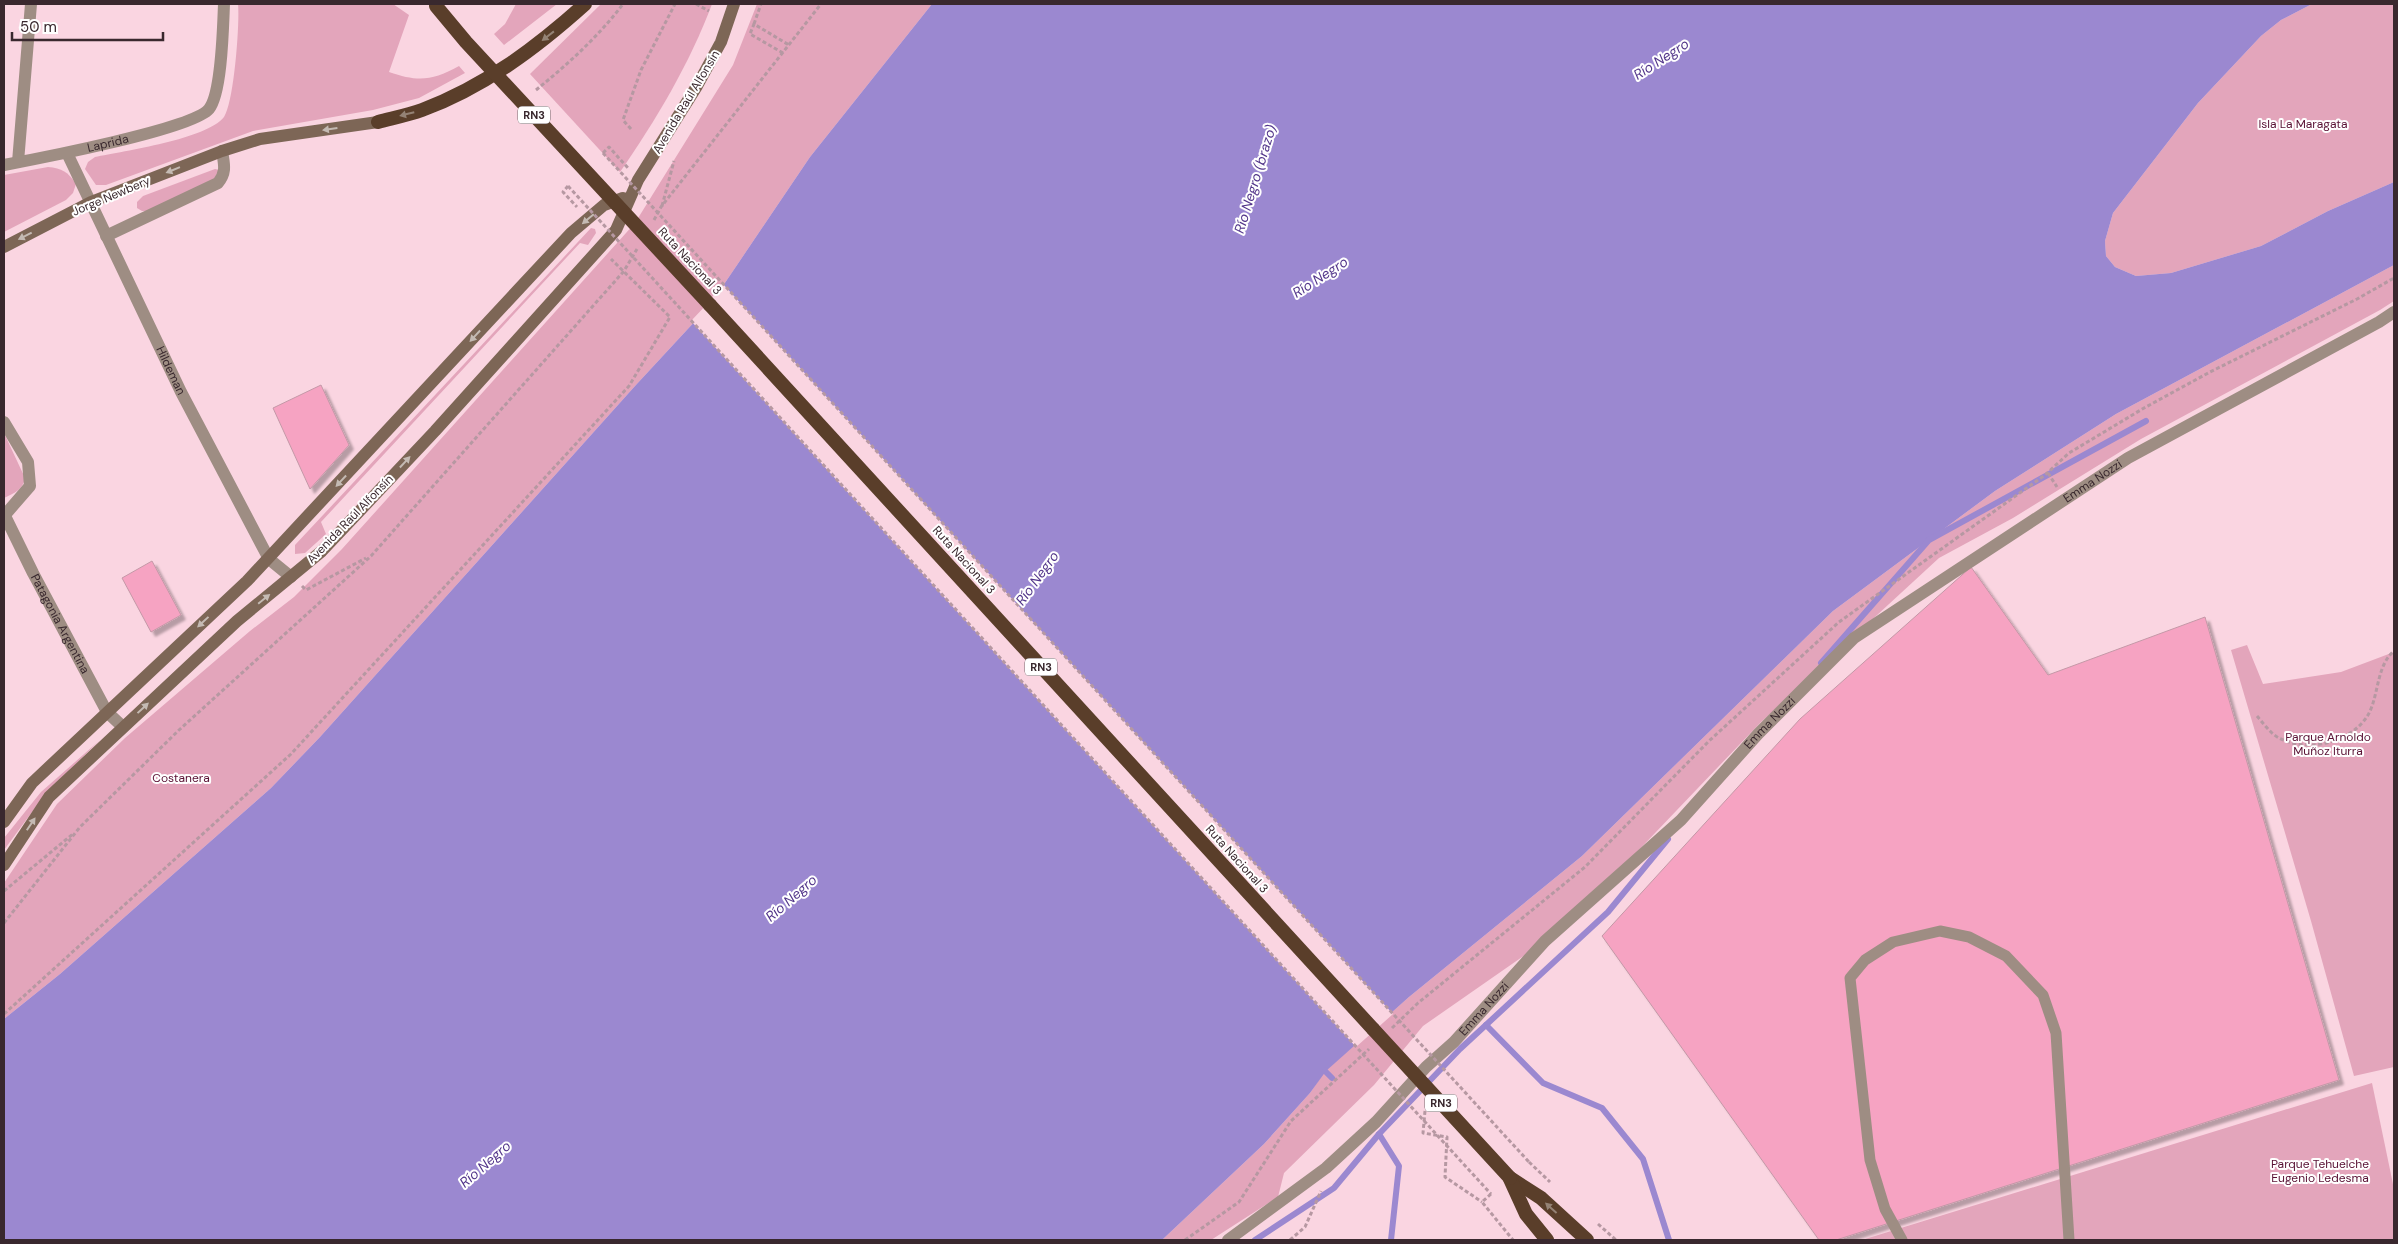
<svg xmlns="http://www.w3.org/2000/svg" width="2398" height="1244" viewBox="0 0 2398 1244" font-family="'DM Sans',sans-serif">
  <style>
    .green { fill: #e3a5bb }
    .water { fill: #9b88d0 }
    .pier { fill: #fad5e1 }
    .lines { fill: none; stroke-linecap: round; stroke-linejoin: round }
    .stream { stroke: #9b88d0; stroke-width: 6 }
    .building { fill: #f6a3c2; stroke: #c498a7; filter: url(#shadow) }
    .path { stroke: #b698a2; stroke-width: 3; stroke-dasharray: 4 2.5; stroke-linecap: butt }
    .service { stroke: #9e8d83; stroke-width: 11 }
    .minor { stroke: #9e8d83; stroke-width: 12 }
    .tertiary { stroke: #9e8d83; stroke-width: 12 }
    .secondary { stroke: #7d6656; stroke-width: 12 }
    .trunk { stroke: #5a3e2a; stroke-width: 14 }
    .path-bridge { stroke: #b698a2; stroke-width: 3; stroke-dasharray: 4 2.5; stroke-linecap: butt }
    .trunk-bridge { stroke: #5a3e2a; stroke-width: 14 }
    .oneway { fill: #948275 }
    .oneway2 { fill: #c4bab3 }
    .labels { text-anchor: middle; stroke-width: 4; stroke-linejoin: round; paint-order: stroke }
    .shield { fill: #fff; stroke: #74686d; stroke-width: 1 }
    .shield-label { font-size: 11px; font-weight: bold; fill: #39282e }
    .street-label { font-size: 12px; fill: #39282e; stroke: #fff }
    .park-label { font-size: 12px; fill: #581033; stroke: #fff }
    .water-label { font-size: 14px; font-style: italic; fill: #52358a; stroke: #fff }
  </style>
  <defs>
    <filter id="shadow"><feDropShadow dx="4.5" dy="4.5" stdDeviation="1" flood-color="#0004"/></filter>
  </defs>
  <rect width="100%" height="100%" fill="#fad5e1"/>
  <!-- green -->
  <g class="green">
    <path d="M238,4H393L409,15L389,72C418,82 432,81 459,66L465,73L419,98L373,110L253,131L106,185H96L85,169L88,162L95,157C124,151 207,139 224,117C234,103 240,22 238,4Z"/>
    <polygon points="516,4 557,4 504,45 494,34 505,24"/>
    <path d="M601,4H712C690,63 656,120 620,172L530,74Z"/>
    <polygon points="757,4 932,4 810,157 710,305 635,386 320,737 271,788 60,974 4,1019 4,883 57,804 125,738 250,631 294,597 342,549 635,223 733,65"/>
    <polygon points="2312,4 2394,4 2394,182 2328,211 2261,246 2171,273 2136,276 2115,267 2106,256 2105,241 2113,213 2198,103 2261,36 2281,20"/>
    <path d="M48,167C62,168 68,172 76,184L73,193L66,200L4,232V175Z"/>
    <polygon points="215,169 220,170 214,179 150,211 142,211 137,208 137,202 143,196"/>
    <polygon points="591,228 595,229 596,233 588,245 580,243 321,522 326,534 305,553 295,554 295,545"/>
    <polygon points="2394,265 2394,301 2380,310 2141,439 2013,518 1939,558 1761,722 1614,876 1545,941 1423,1026 1374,1085 1284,1173 1278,1197 1211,1240 1162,1240 1264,1144 1310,1093 1325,1071 1409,997 1582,856 1833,611 1995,491 2116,414"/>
    <path d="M4,433L25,478C23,490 14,493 4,498Z"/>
    <polygon points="2247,645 2263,684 2341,672 2394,652 2394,1067 2354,1076 2311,921 2231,650"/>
    <polygon points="100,740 46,793 4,850 4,838 41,792"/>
    <polygon points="2372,1083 2394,1189 2394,1240 1862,1240"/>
  </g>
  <!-- water -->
  <polygon class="water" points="932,4 2312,4 2281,20 2261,36 2198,103 2113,213 2105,241 2106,256 2115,267 2136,276 2171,273 2261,246 2328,211 2394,182 2394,265 2116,414 1995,491 1833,611 1582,856 1409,997 1326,1071 1310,1093 1264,1144 1162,1240 4,1240 4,1019 60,974 271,788 320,737 635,386 710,305 810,157"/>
  <!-- pier -->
  <polygon class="pier" points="722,283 1393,1014 1356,1047 691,321 708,303"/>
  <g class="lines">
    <!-- stream -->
    <g class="stream">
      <polyline points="1821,663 1929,540 2146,421"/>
      <polyline points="1486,1025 1543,1083 1602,1108 1643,1159 1669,1240"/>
      <polyline points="1325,1071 1332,1078"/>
      <polyline points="1379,1134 1399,1166 1391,1240"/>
      <polyline points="1255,1240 1334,1188 1379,1134 1460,1049 1608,912 1668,839"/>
    </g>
  </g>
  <!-- building -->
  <g class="building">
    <polygon points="321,385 349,445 310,489 273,408"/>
    <polygon points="152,561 181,615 151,632 122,578"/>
    <polygon points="1971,567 2048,675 2205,617 2339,1080 1836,1240 1819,1240 1602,936 1800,719"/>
  </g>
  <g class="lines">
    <!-- path -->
    <g class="path">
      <polyline points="696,4 709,11"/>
      <polyline points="754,24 761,4"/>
      <polyline points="783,53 750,34 754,24 789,45"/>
      <path d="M536,90C567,65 599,36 623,4"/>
      <polyline points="631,129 623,120 641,70 675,4"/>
      <polyline points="603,153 609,147 628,168"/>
      <polyline points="568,186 563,192 577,207"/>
      <polyline points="662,206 674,161"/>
      <polyline points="654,220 661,207 821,4"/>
      <polyline points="2048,473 2057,487"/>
      <polyline points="302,586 306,590 366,558"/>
      <path d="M2257,716C2263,723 2271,734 2279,738C2308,753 2351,743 2368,715C2379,696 2376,666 2394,651"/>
      <polyline points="4,891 74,833"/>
      <polyline points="4,923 80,827 179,730 371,556 624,271 637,249"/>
      <polyline points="4,1014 291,754 629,386 670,317 611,259"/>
      <polyline points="1392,1028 1418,1003 1585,867 1709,741 1839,622 2045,475 2069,453 2144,408 2210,372 2357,299 2394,278"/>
      <polyline points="1425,1111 1423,1133 1447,1137 1445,1177 1482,1202"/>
      <polyline points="1529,1162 1550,1182"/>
      <polyline points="1491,1194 1482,1202 1513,1240"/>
      <polyline points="1598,1224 1616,1240"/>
      <polyline points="1185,1240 1239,1202 1291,1121 1369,1049"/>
      <polyline points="1290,1240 1305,1227 1321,1191"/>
    </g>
    <!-- service -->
    <polyline class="service" points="1902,1240 1885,1209 1870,1160 1850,978 1865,960 1893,942 1940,931 1969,937 2006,956 2043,995 2056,1033 2069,1240"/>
    <!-- minor -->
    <g class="minor">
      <path id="s1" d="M67,153L181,392L269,559L291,577"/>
      <polyline points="18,162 31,4"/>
      <path id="s2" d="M4,165C36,159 193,129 209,109C222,93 223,26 224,4"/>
      <path d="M106,236L218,183C227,172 224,164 222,151"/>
      <polyline points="4,422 28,462 30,486 4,516"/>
      <path id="s3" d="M5,516L33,573L107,712L123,727"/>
    </g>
    <!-- tertiary -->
    <path class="tertiary" id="s4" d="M1228,1240L1326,1168L1376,1122L1426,1067L1454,1042L1545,941L1681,820L1758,734L1854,638L2128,458L2379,322L2394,312"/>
    <!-- secondary -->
    <g class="secondary">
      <polyline points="4,247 91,202 222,151 260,139 378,122"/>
      <polyline points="4,822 32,783 247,581 571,233 604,205 623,198"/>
      <polyline points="4,865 49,797 237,621 322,551 435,431 616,230 638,180 697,86 721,42 734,4"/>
    </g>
    <!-- trunk -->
    <g class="trunk">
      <path d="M378,122C393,118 408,115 422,110C484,87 536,48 585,4"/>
      <polyline points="710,305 1373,1029"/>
      <polyline points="1510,1178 1541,1198 1587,1240"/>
      <polyline points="1510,1179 1526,1214 1547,1240"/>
    </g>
    <!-- path-bridge -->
    <g class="path-bridge">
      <polyline points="603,153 1529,1162"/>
      <polyline points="568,186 1491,1194"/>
    </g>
    <!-- trunk-bridge -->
    <g class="trunk-bridge">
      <polyline points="436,6 466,42 710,305"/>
      <polyline points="1373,1029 1510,1178"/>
    </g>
  </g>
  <!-- one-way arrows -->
  <defs><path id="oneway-solid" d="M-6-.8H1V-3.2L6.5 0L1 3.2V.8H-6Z" transform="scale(1.25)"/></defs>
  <g class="oneway">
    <use href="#oneway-solid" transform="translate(548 36) rotate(142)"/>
    <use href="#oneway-solid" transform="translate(407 114) rotate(166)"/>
    <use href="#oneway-solid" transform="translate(1551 1208) rotate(-138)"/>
  </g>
  <g class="oneway2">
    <use href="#oneway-solid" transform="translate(330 129) rotate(172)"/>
    <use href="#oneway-solid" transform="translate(173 170) rotate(158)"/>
    <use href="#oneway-solid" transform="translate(588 219) rotate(140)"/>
    <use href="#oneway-solid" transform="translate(25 236) rotate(153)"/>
    <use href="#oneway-solid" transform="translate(475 336) rotate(133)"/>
    <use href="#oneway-solid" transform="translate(405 462) rotate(-47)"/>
    <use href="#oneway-solid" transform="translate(341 481) rotate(133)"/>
    <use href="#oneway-solid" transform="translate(264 599) rotate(-39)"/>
    <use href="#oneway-solid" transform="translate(203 622) rotate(137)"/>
    <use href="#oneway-solid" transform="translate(143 708) rotate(-43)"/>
    <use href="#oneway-solid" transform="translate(31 824) rotate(-56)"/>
  </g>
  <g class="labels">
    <!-- shield labels -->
    <g class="shield">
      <rect x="518" y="106.5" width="32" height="17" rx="4"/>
      <rect x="1025" y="658.5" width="32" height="17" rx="4"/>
      <rect x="1425" y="1094.5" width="32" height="17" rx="4"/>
    </g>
    <g class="shield-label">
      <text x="534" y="119">RN3</text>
      <text x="1041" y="671">RN3</text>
      <text x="1441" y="1107">RN3</text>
    </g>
    <!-- street labels -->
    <g class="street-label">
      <text transform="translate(686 102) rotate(-59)" y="4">Avenida Raúl Alfonsín</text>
      <text dy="4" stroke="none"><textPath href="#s2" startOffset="106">Laprida</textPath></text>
      <text transform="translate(111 196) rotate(-23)" y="4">Jorge Newbery</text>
      <text transform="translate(690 261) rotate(47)" y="4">Ruta Nacional 3</text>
      <text dy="4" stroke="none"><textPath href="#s1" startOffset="241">Hildeman</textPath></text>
      <text dy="4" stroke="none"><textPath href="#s4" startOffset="1156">Emma Nozzi</textPath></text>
      <text transform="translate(350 519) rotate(-46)" y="4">Avenida Raúl Alfonsín</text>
      <text transform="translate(964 560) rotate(48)" y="4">Ruta Nacional 3</text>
      <text dy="4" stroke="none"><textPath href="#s3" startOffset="121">Patagonia Argentina</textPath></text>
      <text dy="4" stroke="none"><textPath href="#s4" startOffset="751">Emma Nozzi</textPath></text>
      <text transform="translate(1237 859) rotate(48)" y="4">Ruta Nacional 3</text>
      <text dy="4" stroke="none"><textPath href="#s4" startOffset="346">Emma Nozzi</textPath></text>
    </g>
    <!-- park labels -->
    <g class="park-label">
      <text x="2303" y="128">Isla La Maragata</text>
      <text x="2328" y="741">Parque Arnoldo<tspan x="2328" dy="14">Muñoz Iturra</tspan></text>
      <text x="181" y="782">Costanera</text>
      <text x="2320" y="1168">Parque Tehuelche<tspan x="2320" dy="14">Eugenio Ledesma</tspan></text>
    </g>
    <!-- water labels -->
    <g class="water-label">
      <text transform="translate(1661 59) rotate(-33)" y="5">Río Negro</text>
      <text transform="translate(1255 179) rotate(-73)" y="5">Río Negro (brazo)</text>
      <text transform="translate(1320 277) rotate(-33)" y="5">Río Negro</text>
      <text transform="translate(1037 578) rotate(-54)" y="5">Río Negro</text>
      <text transform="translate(791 898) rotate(-41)" y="5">Río Negro</text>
      <text transform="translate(485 1164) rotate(-41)" y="5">Río Negro</text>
    </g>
  </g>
  <!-- border -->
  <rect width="2398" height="1244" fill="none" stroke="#39282e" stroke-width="10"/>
  <!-- scale -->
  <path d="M12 32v8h151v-8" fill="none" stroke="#39282e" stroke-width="2.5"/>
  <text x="20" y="32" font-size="15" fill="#39282e" stroke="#ffffff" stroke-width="4" paint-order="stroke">50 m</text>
</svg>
